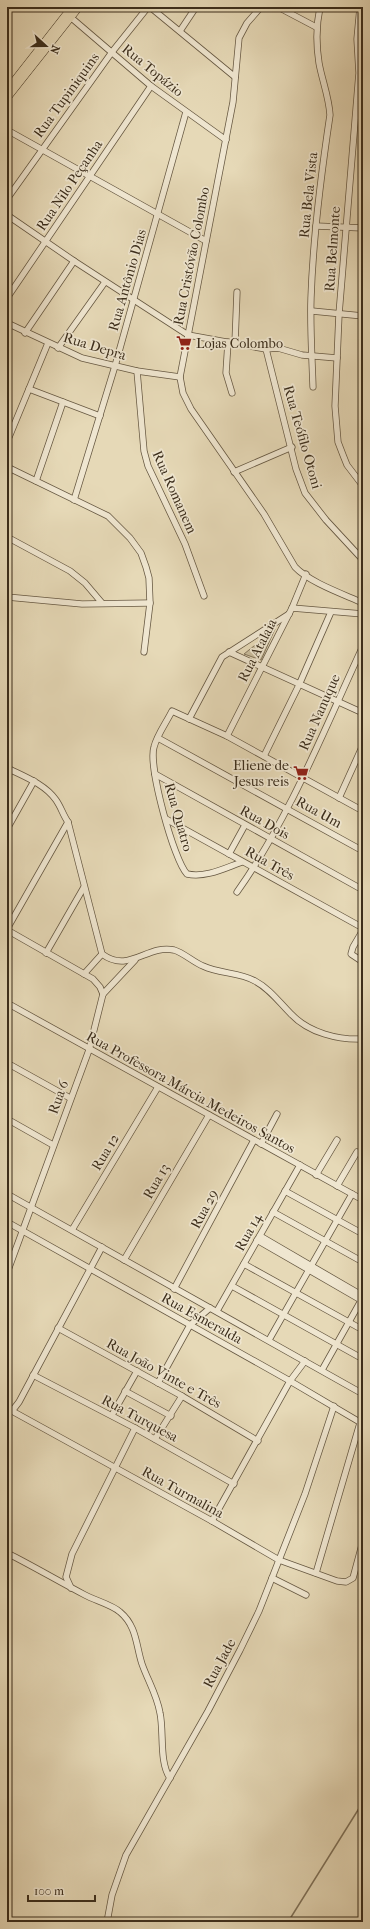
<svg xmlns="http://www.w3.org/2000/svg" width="370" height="1929" viewBox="0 0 370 1929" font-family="'IM FELL French Canon',serif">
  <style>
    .green { fill: #c9bc9c; stroke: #82745c }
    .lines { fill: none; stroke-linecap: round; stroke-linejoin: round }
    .stream { stroke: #7f7159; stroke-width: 1.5 }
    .minor-casing { stroke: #665842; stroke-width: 7 }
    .major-casing { stroke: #3b2d1b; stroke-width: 8 }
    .minor { stroke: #efe6d0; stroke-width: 5.5 }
    .major { stroke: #e6d9b7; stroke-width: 7 }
    .labels { text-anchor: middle; stroke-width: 3.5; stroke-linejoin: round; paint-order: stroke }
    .street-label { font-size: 14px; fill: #3b2d1b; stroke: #efe6d0 }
    .poi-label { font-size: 14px; fill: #3b2d1b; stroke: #efe6d0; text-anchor: start }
  </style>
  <rect width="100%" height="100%" fill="#e6d9b7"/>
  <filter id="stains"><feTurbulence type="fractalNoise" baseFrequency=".005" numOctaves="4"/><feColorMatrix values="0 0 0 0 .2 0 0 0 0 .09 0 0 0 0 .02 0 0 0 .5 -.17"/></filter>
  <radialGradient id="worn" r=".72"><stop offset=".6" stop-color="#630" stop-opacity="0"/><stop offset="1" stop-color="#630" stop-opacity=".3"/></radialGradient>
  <!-- green -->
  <polygon class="green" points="275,629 261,660 244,654"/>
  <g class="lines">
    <!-- stream -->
    <polyline class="stream" points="288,1922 363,1802"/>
    <defs>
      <g id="minor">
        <polyline points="150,7 235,77"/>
        <path d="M261,7L247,23L239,38L233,102L180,377L183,393L191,409L264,514L295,567C309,582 343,594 363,603"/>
        <polyline points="278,7 316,27"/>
        <polyline points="360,7 357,39 359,73 339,314 335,406 338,442 343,455 347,465 363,486"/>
        <polyline points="68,15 151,86 226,140"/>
        <polyline points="180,31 196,7"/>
        <polyline points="7,130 206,241"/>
        <polyline points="7,199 112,52 148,7"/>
        <polyline points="7,215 74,261 188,335 266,349 278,348 302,355 337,358"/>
        <polyline points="316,226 363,228"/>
        <polyline points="7,298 151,86"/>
        <polyline points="312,311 363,316"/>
        <polyline points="7,323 82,358 137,371 180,377"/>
        <polyline points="25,333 74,261"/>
        <polyline points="228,342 226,373 232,393"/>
        <polyline points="235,343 237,292"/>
        <polyline points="58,348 105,282"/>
        <polyline points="266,349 296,469 305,493 326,520 363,560"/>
        <polyline points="137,371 144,451 148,466 185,544 204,596"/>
        <path d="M313,387C312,357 310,327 311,298C313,237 321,175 330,115C329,97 322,80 319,63C316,44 316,26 320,7"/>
        <polyline points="29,389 100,416"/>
        <polyline points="7,442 48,343"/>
        <polyline points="7,467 108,516 130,538 141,553 146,567 149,578 150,603 144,652"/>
        <polyline points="234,472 292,447"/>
        <polyline points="36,481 63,402"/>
        <polyline points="74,500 115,366 186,112"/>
        <polyline points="7,537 70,571 85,583 102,603"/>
        <polyline points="7,597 82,604 150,603"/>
        <polyline points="292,608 363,614"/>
        <polyline points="229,652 363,713"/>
        <polyline points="189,719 222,657 289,614"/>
        <polyline points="227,736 292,608 306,574"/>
        <polyline points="158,738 363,851"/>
        <polyline points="264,756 299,685 331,612"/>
        <path d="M7,768C23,776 45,784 56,800C61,807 63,815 68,822L102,954C129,974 147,944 174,950C184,953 193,962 203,966C220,974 239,972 255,981C270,989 279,1002 291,1014C309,1033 338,1040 363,1039"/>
        <polyline points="155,774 363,890"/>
        <polyline points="339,798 363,745"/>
        <polyline points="166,819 363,928"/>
        <polyline points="7,829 34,781"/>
        <polyline points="229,854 245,825"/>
        <path d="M242,862C225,868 206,878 187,874C174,861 148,766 154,747C157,735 166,723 172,711L227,736L363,811"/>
        <path d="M237,892C290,817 324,730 363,646"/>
        <polyline points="7,929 68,822"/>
        <polyline points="7,930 93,979 100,987 103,994"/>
        <polyline points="363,930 353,947 351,954 363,962"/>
        <polyline points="46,953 84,887"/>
        <polyline points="84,974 102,954"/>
        <polyline points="7,1003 363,1200"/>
        <polyline points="7,1063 70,1098"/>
        <polyline points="7,1119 53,1145"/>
        <polyline points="261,1144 277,1114"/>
        <polyline points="316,1175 337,1140"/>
        <polyline points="337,1186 357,1152"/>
        <polyline points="285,1191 363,1234"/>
        <polyline points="7,1194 363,1394"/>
        <polyline points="273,1212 363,1262"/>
        <polyline points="7,1222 290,1381 363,1424"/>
        <polyline points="72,1230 158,1087"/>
        <polyline points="260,1236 363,1296"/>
        <polyline points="257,1240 361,1300"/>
        <polyline points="124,1260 209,1115"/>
        <polyline points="244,1264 363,1330"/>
        <polyline points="7,1273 89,1050 103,994 135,960"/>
        <polyline points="232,1286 363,1359"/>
        <polyline points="174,1289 254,1140"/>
        <polyline points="217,1311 300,1165"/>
        <polyline points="58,1328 182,1396 258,1441"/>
        <polyline points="269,1340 352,1194"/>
        <polyline points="322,1370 363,1297"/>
        <polyline points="33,1375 135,1428 234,1484"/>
        <polyline points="158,1383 190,1325 210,1308"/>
        <polyline points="125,1391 171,1416"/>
        <polyline points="7,1409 12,1411 19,1402 102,1247"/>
        <polyline points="12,1411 212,1521 279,1560 337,1581 346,1582 353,1578 363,1541"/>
        <polyline points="112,1415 137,1371"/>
        <polyline points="155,1439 182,1396"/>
        <polyline points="212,1521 290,1381 305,1361"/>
        <path d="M7,1553C33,1566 58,1581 85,1595C94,1600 113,1605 120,1612C137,1626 136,1646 142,1664C148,1681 157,1695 160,1713C164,1731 159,1763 170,1778"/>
        <polyline points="316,1573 360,1423"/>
        <polyline points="272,1578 306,1595"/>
        <polyline points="71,1588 66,1577 72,1554 135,1428"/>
        <polyline points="107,1922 112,1895 126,1855 208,1711 240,1650 259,1611 305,1494 334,1406"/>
      </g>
      <g id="major">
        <polyline points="7,90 72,7"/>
        <polyline points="7,98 79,7"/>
      </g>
    </defs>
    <!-- minor casing -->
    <use href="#minor" class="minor-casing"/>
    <!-- major casing -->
    <use href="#major" class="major-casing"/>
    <!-- minor -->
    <use href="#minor" class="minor"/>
    <!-- major -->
    <use href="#major" class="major"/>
  </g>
  <!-- icons -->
  <defs>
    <symbol id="supermarket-bare" viewBox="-9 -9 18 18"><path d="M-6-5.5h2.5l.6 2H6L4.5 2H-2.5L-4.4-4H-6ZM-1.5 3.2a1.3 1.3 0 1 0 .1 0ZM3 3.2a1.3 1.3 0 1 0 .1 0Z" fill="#8f2418" stroke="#efe6d0" stroke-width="2.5" paint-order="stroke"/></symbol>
  </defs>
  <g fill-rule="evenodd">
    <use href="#supermarket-bare" x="173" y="332" width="22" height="22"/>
    <use href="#supermarket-bare" x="290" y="762" width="22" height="22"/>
  </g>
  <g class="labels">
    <!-- street labels -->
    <g class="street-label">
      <text transform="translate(153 70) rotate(39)" y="5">Rua Topázio</text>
      <text transform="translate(66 95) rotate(-54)" y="5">Rua Tupiniquins</text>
      <text transform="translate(69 185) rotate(-56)" y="5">Rua Nilo Peçanha</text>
      <text transform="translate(308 195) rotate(-84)" y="5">Rua Bela Vista</text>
      <text transform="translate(332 249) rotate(-86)" y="5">Rua Belmonte</text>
      <text transform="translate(191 256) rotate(-79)" y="5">Rua Cristóvão Colombo</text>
      <text transform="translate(127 280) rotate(-74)" y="5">Rua Antônio Dias</text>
      <text transform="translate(95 346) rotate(17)" y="5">Rua Depra</text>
      <text transform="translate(303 437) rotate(74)" y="5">Rua Teófilo Otoni</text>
      <text transform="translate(175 492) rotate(66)" y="5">Rua Romanem</text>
      <text transform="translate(257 650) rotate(-63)" y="5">Rua Atalaia</text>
      <text transform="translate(319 712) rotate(-66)" y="5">Rua Nanuque</text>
      <text transform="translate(319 812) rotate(29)" y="5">Rua Um</text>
      <text transform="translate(179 817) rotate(74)" y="5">Rua Quatro</text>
      <text transform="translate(265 822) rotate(29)" y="5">Rua Dois</text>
      <text transform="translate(270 863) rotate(29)" y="5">Rua Três</text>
      <text transform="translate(191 1092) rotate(29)" y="5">Rua Professora Márcia Medeiros Santos</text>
      <text transform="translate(58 1097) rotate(-70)" y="5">Rua 6</text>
      <text transform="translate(105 1152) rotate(-59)" y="5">Rua 12</text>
      <text transform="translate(156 1181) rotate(-60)" y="5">Rua 13</text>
      <text transform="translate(204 1209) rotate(-62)" y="5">Rua 29</text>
      <text transform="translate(248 1232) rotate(-61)" y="5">Rua 14</text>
      <text transform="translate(202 1318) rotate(29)" y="5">Rua Esmeralda</text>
      <text transform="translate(164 1373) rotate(29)" y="5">Rua João Vinte e Três</text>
      <text transform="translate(140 1418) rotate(28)" y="5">Rua Turquesa</text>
      <text transform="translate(183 1492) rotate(29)" y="5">Rua Turmalina</text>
      <text transform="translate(219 1663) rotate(-62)" y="5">Rua Jade</text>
    </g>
    <!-- poi labels -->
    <g class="poi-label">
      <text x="196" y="348">Lojas Colombo</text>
      <text x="289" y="770" text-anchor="end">Eliene de<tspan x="289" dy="16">Jesus reis</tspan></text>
    </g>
  </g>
  <!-- margin -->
  <rect width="370" height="1929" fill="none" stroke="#e6d9b7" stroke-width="24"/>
  <rect x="8" y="8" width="354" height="1913" fill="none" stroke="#3b2d1b" stroke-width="2"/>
  <rect x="12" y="12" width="346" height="1905" fill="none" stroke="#3b2d1b"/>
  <!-- north arrow -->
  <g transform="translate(46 46) rotate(111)" stroke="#efe6d0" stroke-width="3" paint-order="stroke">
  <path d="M0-3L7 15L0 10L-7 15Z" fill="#3b2d1b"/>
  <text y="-6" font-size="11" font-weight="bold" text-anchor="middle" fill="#3b2d1b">N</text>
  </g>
  <!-- scale -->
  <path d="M28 1895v6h67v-6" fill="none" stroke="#3b2d1b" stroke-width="2"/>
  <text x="34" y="1895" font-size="12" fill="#3b2d1b" stroke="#efe6d0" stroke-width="3" paint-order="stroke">100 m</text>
  <rect width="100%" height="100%" filter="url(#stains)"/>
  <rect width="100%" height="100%" fill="url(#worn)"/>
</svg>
